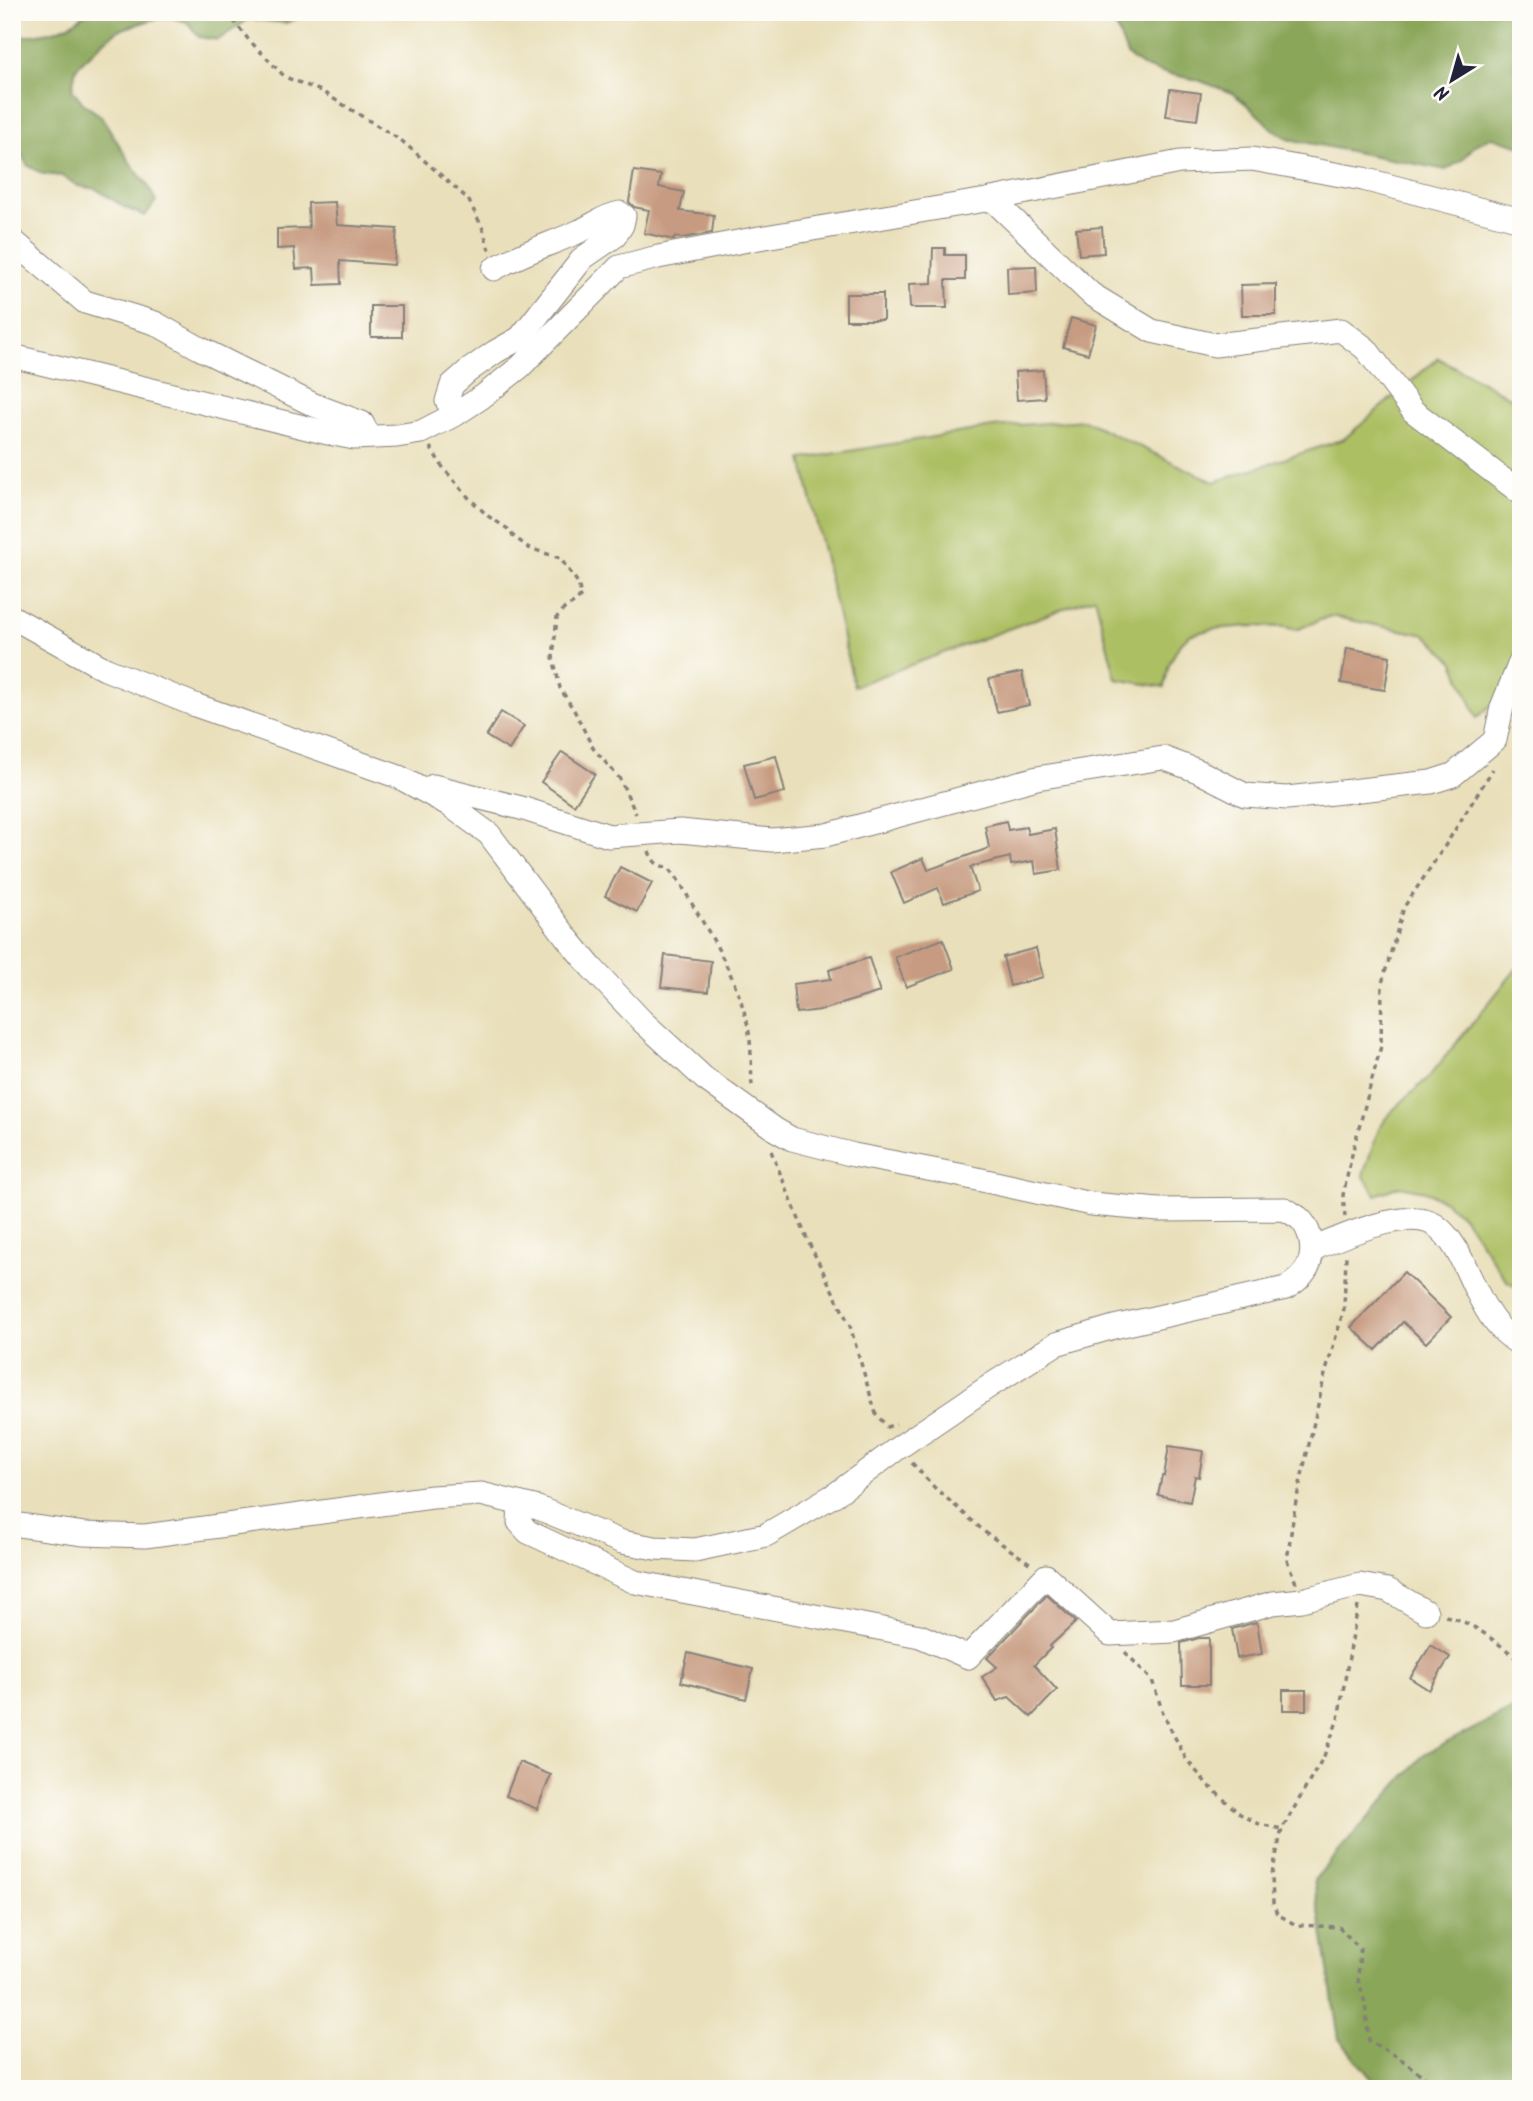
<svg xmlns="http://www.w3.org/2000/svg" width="1533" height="2101" viewBox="0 0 1533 2101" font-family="Kalam,sans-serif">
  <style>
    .green { fill: #adbf63; stroke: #68704f; stroke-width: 2 }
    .forest { fill: #8aa659; stroke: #56644a; stroke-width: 2 }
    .building { fill: #c79b81 }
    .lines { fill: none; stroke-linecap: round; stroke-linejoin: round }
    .minor-casing { stroke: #86807a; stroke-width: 25 }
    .path { stroke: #86807a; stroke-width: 3.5; stroke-dasharray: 5 5; stroke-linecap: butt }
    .minor { stroke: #fff; stroke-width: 23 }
  </style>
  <rect width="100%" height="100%" fill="#fdfcf7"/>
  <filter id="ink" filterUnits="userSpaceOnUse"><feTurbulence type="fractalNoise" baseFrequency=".0143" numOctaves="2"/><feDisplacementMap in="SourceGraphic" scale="14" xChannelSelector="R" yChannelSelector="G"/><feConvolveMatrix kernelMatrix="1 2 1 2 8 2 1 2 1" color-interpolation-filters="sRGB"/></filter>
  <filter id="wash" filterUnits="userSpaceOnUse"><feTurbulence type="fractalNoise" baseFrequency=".00686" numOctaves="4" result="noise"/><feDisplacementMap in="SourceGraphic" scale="28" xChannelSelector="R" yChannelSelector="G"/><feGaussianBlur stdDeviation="1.57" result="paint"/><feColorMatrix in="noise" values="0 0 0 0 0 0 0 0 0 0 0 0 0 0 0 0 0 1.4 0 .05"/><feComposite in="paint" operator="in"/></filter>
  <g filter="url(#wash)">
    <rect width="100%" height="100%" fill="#e9dfba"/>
    <!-- green -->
    <g class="green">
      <polygon points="1438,358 1521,403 1521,700 1489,707 1477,718 1454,662 1426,635 1330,616 1296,630 1285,627 1250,626 1213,629 1189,635 1180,644 1169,664 1164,687 1116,679 1095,597 854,686 802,459 993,427 1084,420 1214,482 1344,439"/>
      <polygon points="1521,963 1521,1290 1506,1280 1465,1219 1446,1202 1425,1191 1400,1186 1376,1195 1363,1175 1379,1129 1393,1110 1428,1078"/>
    </g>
    <!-- forest -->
    <g class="forest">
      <path d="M86,12H344L303,16L286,23L249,19L218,40L199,37L187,22L170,17L151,20L119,30L104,41L76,68L72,89L84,104L101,116L133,167L147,184L156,201L145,216L126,208L96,189L78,186L62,176L43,174L27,165L19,149L12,143V38C37,34 68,33 86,12Z"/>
      <polygon points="1106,12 1521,12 1521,146 1492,137 1475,145 1462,160 1446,170 1288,139 1273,129 1246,104 1232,93 1198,80 1160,72 1142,66 1127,55 1114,21"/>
      <polygon points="1521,1705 1521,2089 1380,2089 1339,2039 1314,1880 1424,1754"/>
    </g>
    <g id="blocks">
      <!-- building -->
      <g class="building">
        <polygon points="1170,89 1201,93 1197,120 1166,116"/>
        <polygon points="634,171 661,175 659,187 684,192 680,211 714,215 712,233 682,238 675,237 674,240 644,233 649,210 634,207 629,202"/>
        <polygon points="335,202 337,225 397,229 394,265 340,261 341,284 315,285 314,268 296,269 294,248 277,249 277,229 309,228 308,203"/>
        <polygon points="1102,227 1104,253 1079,255 1076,229"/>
        <polygon points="933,248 945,248 945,255 965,255 965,280 946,280 947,308 910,308 909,284 932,283"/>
        <polygon points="1036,266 1037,293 1008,295 1007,267"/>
        <polygon points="1276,284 1276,315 1242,315 1241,285"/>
        <rect x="846" y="294" width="37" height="26"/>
        <rect x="371" y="306" width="31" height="31"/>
        <polygon points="1071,318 1096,325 1088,354 1063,347"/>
        <polygon points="1043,370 1045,398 1017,400 1015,372"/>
        <polygon points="1347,648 1390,656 1385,690 1341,683"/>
        <polygon points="1022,672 1029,705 997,712 989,679"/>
        <polygon points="501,712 524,726 509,750 486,736"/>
        <polygon points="562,752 595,774 574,805 541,782"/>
        <polygon points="776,756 785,792 754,800 744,764"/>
        <polygon points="1006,821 1008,830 1026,827 1028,834 1055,829 1061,870 1036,874 1034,861 1011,865 1010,857 970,867 978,891 944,903 938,888 904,903 891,872 923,858 928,870 989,848 985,826"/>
        <polygon points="620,867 652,883 637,912 605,896"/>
        <polygon points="943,939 954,969 906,987 895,957"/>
        <polygon points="1036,948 1043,977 1010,986 1003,957"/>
        <polygon points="665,955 711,961 708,992 661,987"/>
        <polygon points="869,958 880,992 821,1010 796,1013 793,984 831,979 829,970"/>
        <polygon points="1404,1272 1451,1317 1426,1343 1403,1322 1376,1350 1351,1327"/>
        <polygon points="1169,1446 1203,1451 1199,1477 1195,1476 1190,1502 1158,1495 1162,1476 1164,1476"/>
        <polygon points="1047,1595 1076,1622 1050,1646 1051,1648 1034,1665 1057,1690 1031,1717 1009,1697 997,1701 982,1677 997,1667 987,1658"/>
        <polygon points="1257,1622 1262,1654 1237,1658 1232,1629"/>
        <polygon points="1199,1638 1209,1638 1209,1685 1182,1685 1181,1643"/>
        <polygon points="1431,1645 1450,1657 1429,1690 1410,1678"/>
        <polygon points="688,1653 753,1669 746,1699 681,1682"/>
        <rect x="1283" y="1690" width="23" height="20"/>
        <polygon points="519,1762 551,1775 537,1809 506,1796"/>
      </g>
    </g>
  </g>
  <g filter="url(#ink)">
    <use href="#blocks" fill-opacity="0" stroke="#86807a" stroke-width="2"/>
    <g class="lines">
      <defs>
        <g id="minor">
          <polyline points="992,199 1091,294 1152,331 1215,345 1341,330 1366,349 1413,411 1521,493"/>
          <polyline points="12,240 85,302 155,323 199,348 314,405 362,423 369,436"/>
          <polyline points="12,356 328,433 354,438 397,436 421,432 456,414 482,397 520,367 619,267 658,257 759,238 992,199 1180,162 1252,159 1363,179 1521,220"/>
          <path d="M456,414L447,401L452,385L468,371L495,352L520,338L583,258L615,236L622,225L624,216L620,213C606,215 593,225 580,231C551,244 521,253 494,269"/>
          <path d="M12,617L105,669L195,705L399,777L448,804L489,834L567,938L591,967L642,1021L705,1079L776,1130L792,1139L854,1155L959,1175L1091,1204L1159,1210L1285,1209C1289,1212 1295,1215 1299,1218C1305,1223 1308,1230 1310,1237C1316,1261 1306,1276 1286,1288L1114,1327L1056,1344L991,1385L898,1448L836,1494L766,1535L695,1550L655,1548L622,1542L538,1508L481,1494L432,1497L145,1536L84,1534L12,1524"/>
          <polyline points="433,786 521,808 609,836 680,831 772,840 826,835 1037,778 1163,758 1198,771 1245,795 1287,798 1351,791 1431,782 1453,775 1495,740 1502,707 1521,660"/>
          <path d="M1313,1249C1341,1237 1407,1207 1435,1225C1455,1239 1465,1267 1475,1288C1488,1314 1496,1329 1521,1345"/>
          <polyline points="520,1504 519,1522 528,1532 635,1582 920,1636 968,1657 1046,1576 1110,1634 1174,1631 1273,1603 1302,1600 1360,1585 1388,1590 1426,1612"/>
        </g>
      </defs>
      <!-- minor casing -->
      <use href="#minor" class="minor-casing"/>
      <!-- path -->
      <g class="path">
        <polyline points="227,12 248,39 285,77 321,91 402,141 468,199 483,229 489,250"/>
        <polyline points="430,447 444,469 469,498 488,516 508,529 513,536 529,548 560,558 578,583 581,596 576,602 565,608 557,617 553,657 560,688 575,712 593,748 620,779 636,814"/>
        <path d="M649,851C652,861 658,867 668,867C680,880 686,894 695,909C717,945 737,981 747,1022C752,1043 751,1067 752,1088"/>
        <polyline points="771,1151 807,1239 850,1326 876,1414 887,1427 896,1424"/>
        <polyline points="1345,1217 1343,1195 1353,1150 1381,1046 1382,983 1404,907 1443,849 1493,769"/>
        <polyline points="912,1463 934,1487 986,1533 1031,1564"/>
        <polyline points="1296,1583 1287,1560 1295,1506 1324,1378 1344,1309 1346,1256"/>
        <polyline points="1358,1606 1338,1719 1324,1756 1282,1829 1272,1874 1273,1903 1277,1914 1296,1925 1339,1927 1360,1949 1358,1979 1365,2003 1369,2041 1398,2057 1440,2089"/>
        <path d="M1445,1616C1473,1621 1498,1644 1521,1661"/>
        <polyline points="1125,1652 1152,1680 1164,1716 1186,1759 1208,1785 1240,1814 1259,1824 1282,1829"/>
        <polyline points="1506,2089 1521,2082"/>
      </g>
      <!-- minor -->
      <use href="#minor" class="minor"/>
    </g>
  </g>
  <!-- margin -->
  <rect width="1533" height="2101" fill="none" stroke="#fdfcf7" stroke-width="42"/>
  <!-- north arrow -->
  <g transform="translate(1452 80) rotate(217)" stroke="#fdfcf7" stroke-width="5" paint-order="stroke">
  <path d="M0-5L12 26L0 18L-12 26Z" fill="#22223b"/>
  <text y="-10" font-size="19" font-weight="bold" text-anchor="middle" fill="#22223b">N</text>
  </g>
</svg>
